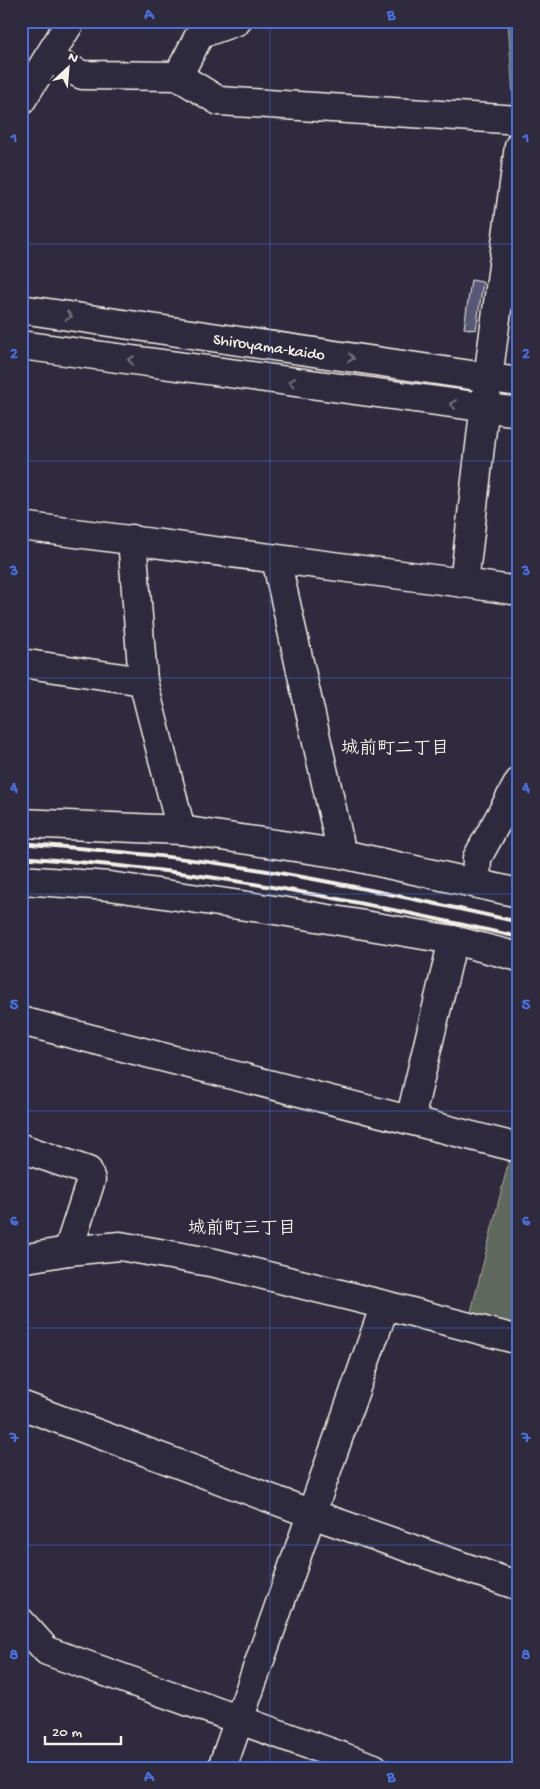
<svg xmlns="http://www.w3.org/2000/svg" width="540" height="1789" viewBox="0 0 540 1789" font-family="'Gochi Hand','Klee One',sans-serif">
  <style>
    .green { fill: #5f685b; stroke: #aaaca2 }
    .building { fill: #595976; stroke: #f4f1e8 }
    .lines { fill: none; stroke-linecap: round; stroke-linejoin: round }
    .minor-casing { stroke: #f4f1e8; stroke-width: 31 }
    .minor { stroke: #2f2a3d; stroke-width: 28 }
    .rail { stroke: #f4f1e8; stroke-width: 4 }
    .oneway { stroke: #747079 }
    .grid { fill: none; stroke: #486fdb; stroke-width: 1; stroke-opacity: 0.55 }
    .labels { text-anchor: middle; stroke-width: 4; stroke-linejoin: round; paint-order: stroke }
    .street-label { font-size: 16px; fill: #f4f1e8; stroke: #2f2a3d }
    .neighbourhood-label { font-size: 18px; font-weight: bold; fill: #f4f1e8; stroke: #2f2a3d }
    .neatline { fill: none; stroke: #486fdb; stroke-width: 2 }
    .grid-label { font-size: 16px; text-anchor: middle; font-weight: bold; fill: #486fdb }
  </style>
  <rect width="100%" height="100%" fill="#2f2a3d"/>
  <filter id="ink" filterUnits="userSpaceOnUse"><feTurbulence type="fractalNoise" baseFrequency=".02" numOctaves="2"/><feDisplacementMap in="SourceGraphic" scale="10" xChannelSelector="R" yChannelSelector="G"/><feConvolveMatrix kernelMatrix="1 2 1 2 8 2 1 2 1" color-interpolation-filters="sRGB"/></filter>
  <g filter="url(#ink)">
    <!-- green -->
    <g class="green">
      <polygon points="508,21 519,21 519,107 514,111"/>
      <polygon points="509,1160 519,1162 519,1326 471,1312"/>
    </g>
    <!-- building -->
    <polygon class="building" points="471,280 483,282 476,330 464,328"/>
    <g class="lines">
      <defs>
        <g id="minor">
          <polyline points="48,58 82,75 178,76 219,101 519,120"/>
          <polyline points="178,76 200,34 237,21"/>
          <polyline points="21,101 71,21"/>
          <path id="s1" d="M21,309L519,382"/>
          <polyline points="21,345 519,412"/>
          <polyline points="21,526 464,583 519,591"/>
          <polyline points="132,539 143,681 181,830"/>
          <polyline points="276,559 342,854"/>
          <polyline points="464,583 488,378 519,146"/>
          <polyline points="21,663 143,681"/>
          <polyline points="21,823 181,830 342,854 519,893"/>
          <polyline points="21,880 109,886 281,911 453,940 519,957"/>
          <polyline points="476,883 477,858 519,782"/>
          <polyline points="21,1021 519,1148"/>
          <polyline points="410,1120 453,940"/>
          <polyline points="21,1148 88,1171 91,1180 68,1251"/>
          <polyline points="21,1259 68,1251 120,1246 215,1263 385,1305 519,1340"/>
          <polyline points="21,1405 312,1514 519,1586"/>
          <polyline points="21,1622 47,1651 374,1768"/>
          <polyline points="222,1768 385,1305"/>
        </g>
      </defs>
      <!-- minor casing -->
      <use href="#minor" class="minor-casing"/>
      <!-- minor -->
      <use href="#minor" class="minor"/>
      <!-- rail -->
      <g class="rail">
        <path d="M21,843C99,850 178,856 255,869C344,883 431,903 519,922"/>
        <path d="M21,857C69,861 117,865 165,871C284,886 402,911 519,937"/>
      </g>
    </g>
    <!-- one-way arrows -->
    <defs><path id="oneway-chevron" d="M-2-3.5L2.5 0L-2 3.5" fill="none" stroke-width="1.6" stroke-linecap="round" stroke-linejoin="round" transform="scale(1.25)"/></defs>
    <g class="oneway">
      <use href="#oneway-chevron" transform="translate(69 316) rotate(8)"/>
      <use href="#oneway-chevron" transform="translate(351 358) rotate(8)"/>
      <use href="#oneway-chevron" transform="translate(131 360) rotate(-172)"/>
      <use href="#oneway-chevron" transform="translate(292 382) rotate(-172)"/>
      <use href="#oneway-chevron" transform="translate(453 404) rotate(-172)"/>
    </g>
  </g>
  <!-- grid -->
  <path class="grid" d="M270,21V1768M21,244H519M21,461H519M21,678H519M21,894H519M21,1111H519M21,1328H519M21,1545H519"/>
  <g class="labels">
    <!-- street labels -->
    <g class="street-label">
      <text dy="6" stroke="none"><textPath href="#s1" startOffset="251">Shiroyama-kaido</textPath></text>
    </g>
    <!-- neighbourhood labels -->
    <g class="neighbourhood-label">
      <text x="395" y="753">城前町二丁目</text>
      <text x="242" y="1233">城前町三丁目</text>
    </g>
  </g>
  <!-- margin -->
  <rect width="540" height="1789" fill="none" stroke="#2f2a3d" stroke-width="55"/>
  <!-- north arrow -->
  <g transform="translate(68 68) rotate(26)" stroke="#2f2a3d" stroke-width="4" paint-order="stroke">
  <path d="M0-4L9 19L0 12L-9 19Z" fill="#f4f1e8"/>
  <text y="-8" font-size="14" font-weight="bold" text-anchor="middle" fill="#f4f1e8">N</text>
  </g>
  <!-- scale -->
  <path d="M45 1736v8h76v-8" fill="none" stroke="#f4f1e8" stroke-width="2.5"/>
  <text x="52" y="1736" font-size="15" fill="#f4f1e8" stroke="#2f2a3d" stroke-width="4" paint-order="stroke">20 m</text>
  <rect x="28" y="28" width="484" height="1734" class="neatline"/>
  <g class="grid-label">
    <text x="149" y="19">A</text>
    <text x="391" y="19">B</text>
    <text x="14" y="142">1</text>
    <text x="526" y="142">1</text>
    <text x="14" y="358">2</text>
    <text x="526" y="358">2</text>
    <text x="14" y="575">3</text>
    <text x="526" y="575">3</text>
    <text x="14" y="792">4</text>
    <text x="526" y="792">4</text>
    <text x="14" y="1009">5</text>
    <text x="526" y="1009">5</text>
    <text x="14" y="1225">6</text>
    <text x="526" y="1225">6</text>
    <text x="14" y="1442">7</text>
    <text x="526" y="1442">7</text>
    <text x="14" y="1659">8</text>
    <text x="526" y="1659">8</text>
    <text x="149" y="1781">A</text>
    <text x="391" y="1781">B</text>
  </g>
</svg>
